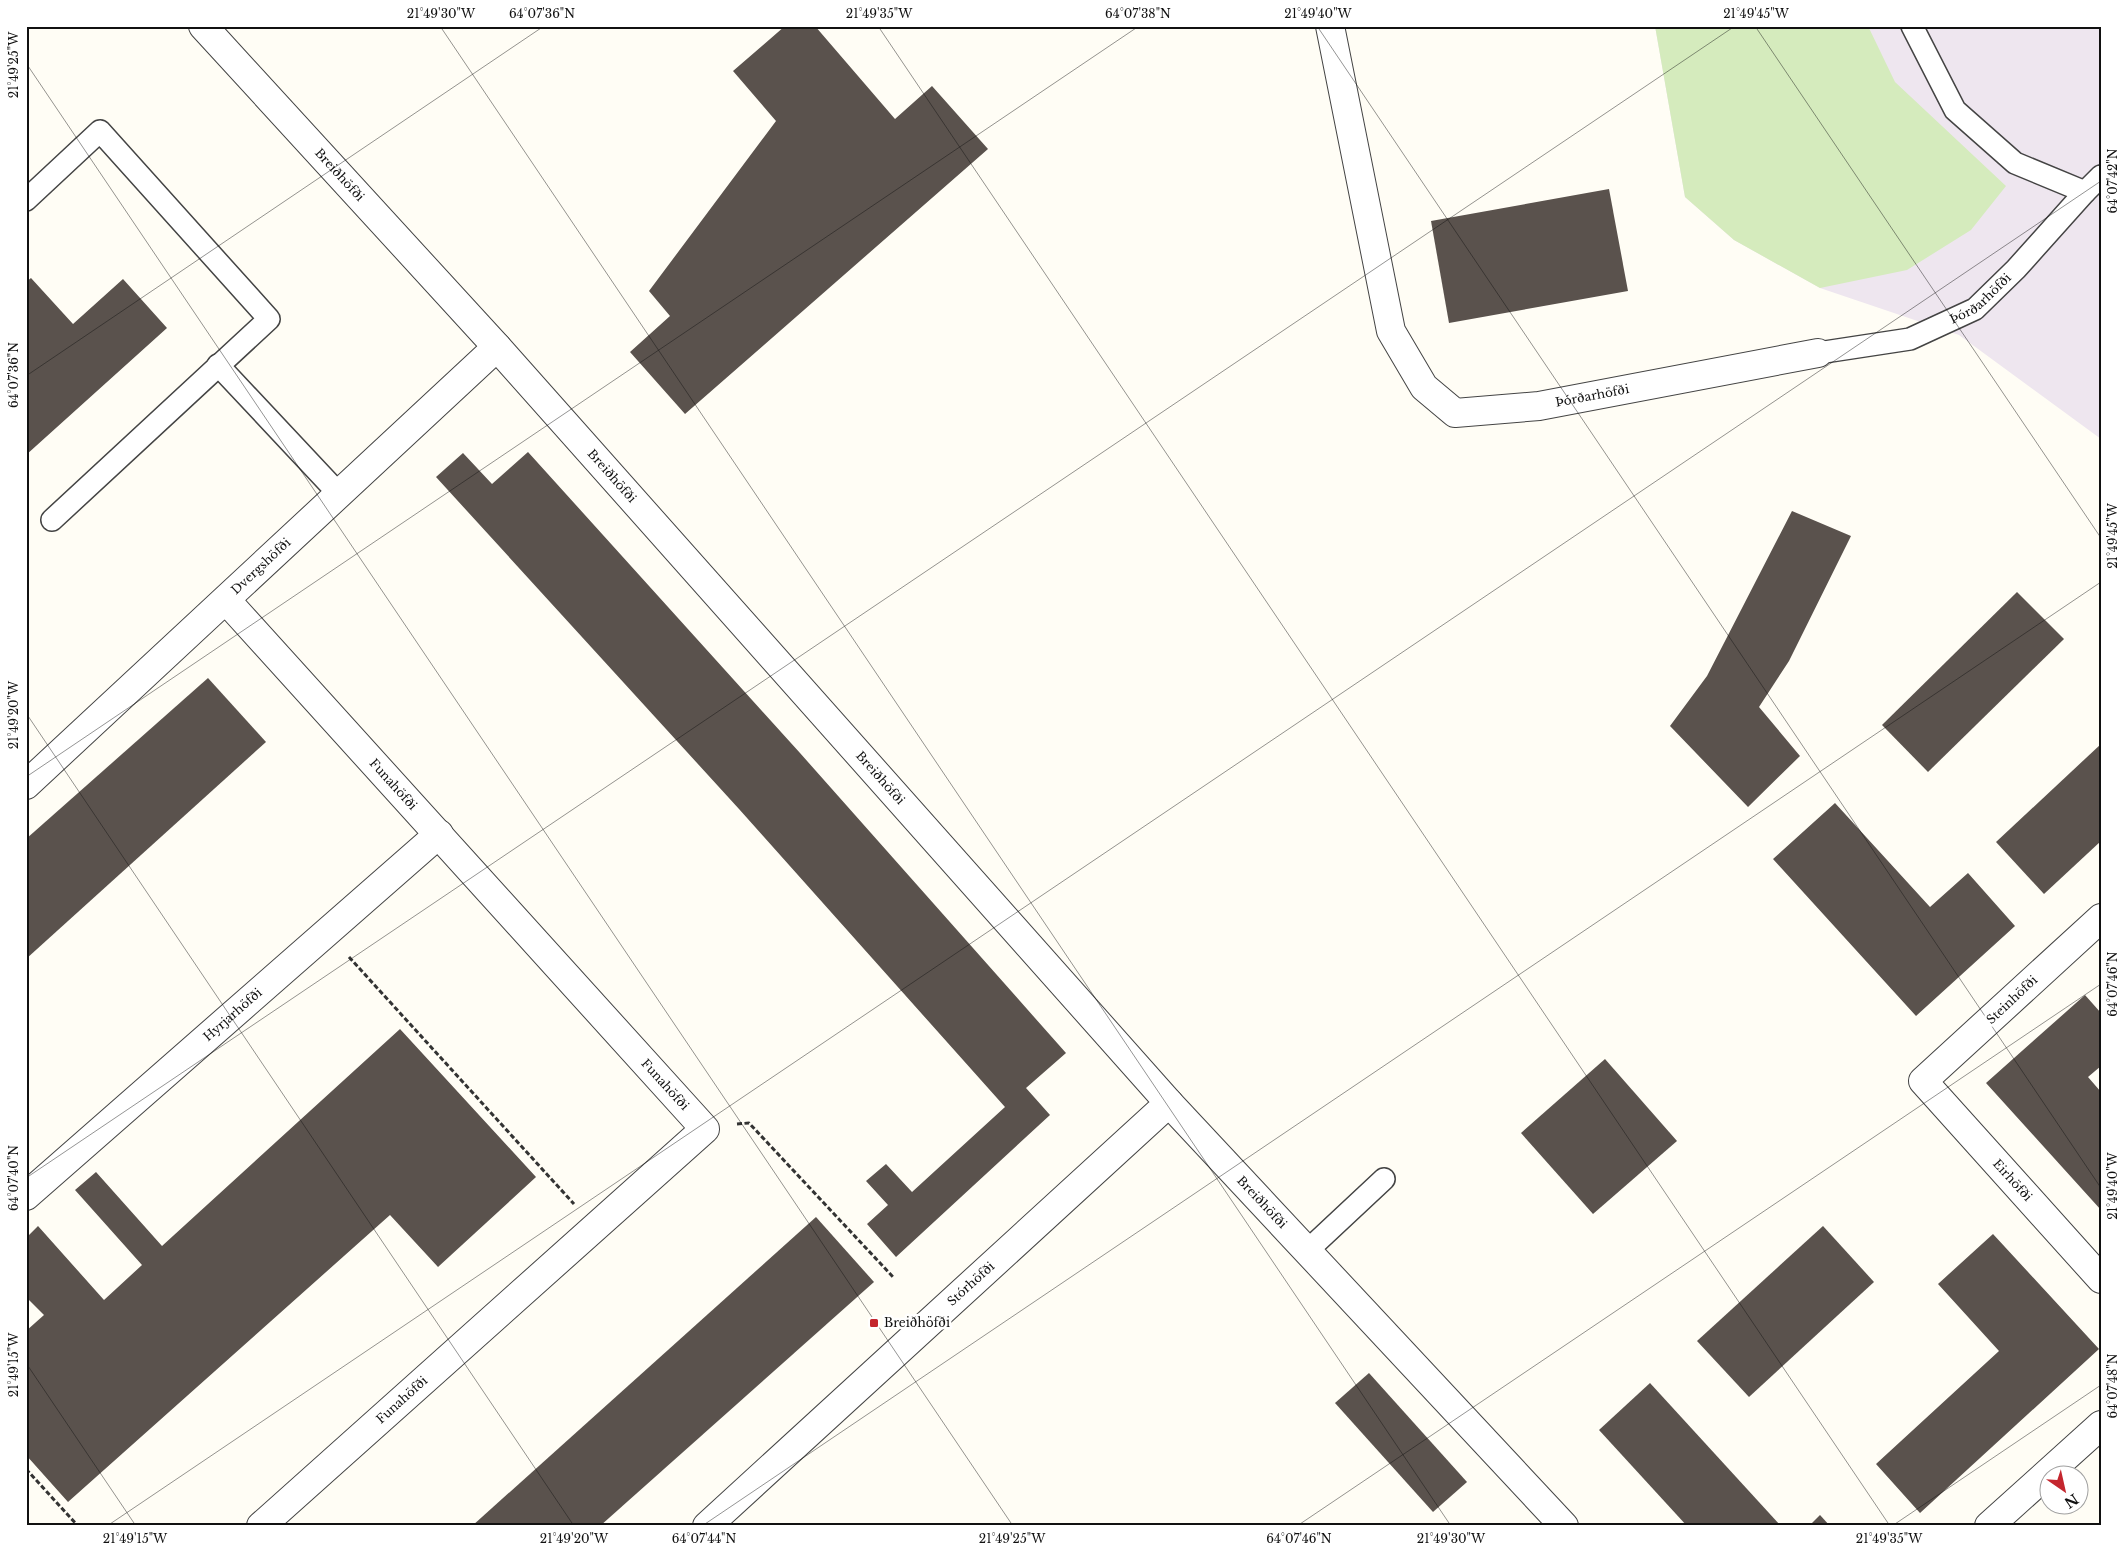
<svg xmlns="http://www.w3.org/2000/svg" width="2127" height="1552" viewBox="0 0 2127 1552" font-family="'Libre Baskerville',serif">
  <style>
    .industrial { fill: #eee6ef }
    .green { fill: #d5ebbd }
    .building { fill: #5a524d }
    .lines { fill: none; stroke-linecap: round; stroke-linejoin: round }
    .service-casing { stroke: #444; stroke-width: 24 }
    .minor-casing { stroke: #444; stroke-width: 30 }
    .tertiary-casing { stroke: #444; stroke-width: 30 }
    .path { stroke: #333; stroke-width: 3; stroke-dasharray: 5 2.5; stroke-linecap: butt }
    .service { stroke: #fff; stroke-width: 21 }
    .minor { stroke: #fff; stroke-width: 28 }
    .tertiary { stroke: #fff; stroke-width: 28 }
    .ticks { fill: none; stroke: #111; stroke-width: 1; stroke-opacity: 0.45 }
    .poi-dot { fill: #c4262e; stroke: #fff; stroke-width: 2 }
    .labels { text-anchor: middle; stroke-width: 5; stroke-linejoin: round; paint-order: stroke }
    .street-label { font-size: 12px; fill: #111; stroke: #fff }
    .poi-label { font-size: 12px; fill: #111; stroke: #fff; text-anchor: start }
    .neatline { fill: none; stroke: #111; stroke-width: 2 }
    .ticks-label { font-size: 12px; text-anchor: middle; fill: #111 }
  </style>
  <rect width="100%" height="100%" fill="#fffdf5"/>
  <!-- industrial -->
  <polygon class="industrial" points="1655,26 2101,26 2101,439 1959,335 1820,288 1734,240 1685,197"/>
  <!-- green -->
  <polygon class="green" points="1655,26 1868,26 1895,82 2006,186 1971,230 1907,270 1820,288 1734,240 1685,197"/>
  <!-- building -->
  <g class="building">
    <polygon points="785,26 815,26 895,119 932,86 988,149 685,414 630,352 670,316 649,291 776,121 733,71"/>
    <polygon points="1609,189 1628,291 1449,323 1431,221"/>
    <polygon points="31,278 73,324 123,279 167,328 26,455 26,282"/>
    <polygon points="528,452 800,753 1066,1053 1026,1088 1050,1115 896,1257 867,1224 888,1205 866,1181 886,1164 912,1192 1005,1107 739,809 436,477 463,453 492,484"/>
    <polygon points="1792,511 1851,536 1789,661 1759,707 1800,756 1748,807 1670,726 1707,676"/>
    <polygon points="2017,592 2064,639 1928,772 1882,725"/>
    <polygon points="208,678 266,742 26,959 26,839"/>
    <polygon points="2101,744 2101,841 2044,894 1996,842"/>
    <polygon points="1835,803 1930,907 1968,873 2015,926 1916,1016 1773,859"/>
    <polygon points="2085,995 2101,1013 2101,1066 2088,1077 2101,1092 2101,1210 1986,1083"/>
    <polygon points="400,1029 536,1177 438,1267 390,1215 68,1502 26,1455 26,1331 44,1315 26,1297 26,1238 38,1226 104,1300 142,1265 75,1190 96,1172 162,1246"/>
    <polygon points="1605,1059 1677,1141 1593,1214 1521,1133"/>
    <polygon points="816,1217 874,1282 600,1526 472,1526"/>
    <polygon points="1823,1226 1874,1282 1749,1397 1697,1341"/>
    <polygon points="1993,1234 2099,1349 1920,1513 1876,1464 1999,1351 1938,1284"/>
    <polygon points="1369,1373 1467,1482 1433,1512 1335,1403"/>
    <polygon points="1650,1383 1781,1526 1687,1526 1599,1430"/>
    <polygon points="1820,1515 1830,1526 1809,1526"/>
  </g>
  <g class="lines">
    <defs>
      <g id="service">
        <polyline points="1912,26 1955,110 2015,163 2085,192 2101,176"/>
        <polyline points="26,200 100,131 269,319 52,520"/>
        <path id="s1" d="M1818,353L1910,339L1975,309L2016,269L2085,192"/>
        <polyline points="218,365 339,494"/>
        <polyline points="1307,1251 1384,1179"/>
      </g>
      <g id="minor">
        <path id="s2" d="M1330,26L1391,331L1424,387L1455,413L1539,406L1818,353"/>
        <path id="s3" d="M226,600L705,1129L261,1526"/>
        <path id="s4" d="M26,785L497,347"/>
        <path id="s5" d="M2101,918L1923,1081L2101,1279"/>
        <path id="s6" d="M1169,1103L1564,1526"/>
        <path id="s7" d="M26,1196L439,834"/>
        <polyline points="1989,1526 2101,1425"/>
      </g>
      <g id="tertiary">
        <path id="s8" d="M203,26L497,347L1169,1103L707,1526"/>
      </g>
    </defs>
    <!-- service casing -->
    <use href="#service" class="service-casing"/>
    <!-- minor casing -->
    <use href="#minor" class="minor-casing"/>
    <!-- tertiary casing -->
    <use href="#tertiary" class="tertiary-casing"/>
    <!-- path -->
    <g class="path">
      <polyline points="349,957 574,1204"/>
      <polyline points="737,1124 749,1123 894,1278"/>
      <polyline points="26,1469 78,1526"/>
    </g>
    <!-- service -->
    <use href="#service" class="service"/>
    <!-- minor -->
    <use href="#minor" class="minor"/>
    <!-- tertiary -->
    <use href="#tertiary" class="tertiary"/>
  </g>
  <!-- ticks -->
  <path class="ticks" d="M440,26L1451,1526M878,26L1890,1526M1317,26L2101,1188M1755,26L2101,538M26,63L1013,1526M26,376L544,26M26,713L574,1526M26,777L1139,26M26,1178L1735,26M26,1363L136,1526M107,1526L2101,181M702,1526L2101,582M1297,1526L2101,984M1892,1526L2101,1385"/>
  <!-- markers -->
  <rect class="poi-dot" x="869" y="1318" width="10" height="10" rx="2.5"/>
  <g class="labels">
    <!-- street labels -->
    <g class="street-label">
      <text dy="4" stroke="none"><textPath href="#s8" startOffset="202">Breiðhöfði</textPath></text>
      <text dy="4" stroke="none"><textPath href="#s1" startOffset="175">Þórðarhöfði</textPath></text>
      <text dy="4" stroke="none"><textPath href="#s2" startOffset="555">Þórðarhöfði</textPath></text>
      <text dy="4" stroke="none"><textPath href="#s8" startOffset="608">Breiðhöfði</textPath></text>
      <text dy="4" stroke="none"><textPath href="#s4" startOffset="321">Dvergshöfði</textPath></text>
      <text dy="4" stroke="none"><textPath href="#s8" startOffset="1012">Breiðhöfði</textPath></text>
      <text dy="4" stroke="none"><textPath href="#s3" startOffset="249">Funahöfði</textPath></text>
      <text transform="translate(2012 1000) rotate(-43)" y="4">Steinhöfði</text>
      <text dy="4" stroke="none"><textPath href="#s7" startOffset="275">Hyrjarhöfði</textPath></text>
      <text dy="4" stroke="none"><textPath href="#s3" startOffset="654">Funahöfði</textPath></text>
      <text dy="4" stroke="none"><textPath href="#s5" startOffset="375">Eirhöfði</textPath></text>
      <text dy="4" stroke="none"><textPath href="#s6" startOffset="136">Breiðhöfði</textPath></text>
      <text transform="translate(971 1284) rotate(-42)" y="4">Stórhöfði</text>
      <text transform="translate(402 1400) rotate(-42)" y="4">Funahöfði</text>
    </g>
    <!-- poi labels -->
    <g class="poi-label">
      <text x="884" y="1327">Breiðhöfði</text>
    </g>
  </g>
  <!-- border -->
  <rect width="2127" height="1552" fill="none" stroke="#ffffff" stroke-width="55"/>
  <!-- north arrow -->
  <g transform="translate(2064 1490) rotate(146)"><circle r="24" fill="#ffffff" stroke="#a0a0a0"/>
  <path d="M0-4L9 19L0 12L-9 19Z" fill="#c4262e"/>
  <text y="-8" font-size="14" font-weight="bold" text-anchor="middle" fill="#111111">N</text>
  </g>
  <rect x="28" y="28" width="2072" height="1496" class="neatline"/>
  <g class="ticks-label">
    <text x="441" y="18">21°49'30"W</text>
    <text x="542" y="18">64°07'36"N</text>
    <text x="879" y="18">21°49'35"W</text>
    <text x="1138" y="18">64°07'38"N</text>
    <text x="1318" y="18">21°49'40"W</text>
    <text x="1756" y="18">21°49'45"W</text>
    <text transform="translate(14 65) rotate(-90)" y="4">21°49'25"W</text>
    <text transform="translate(2113 181) rotate(-90)" y="4">64°07'42"N</text>
    <text transform="translate(14 375) rotate(-90)" y="4">64°07'36"N</text>
    <text transform="translate(2113 536) rotate(-90)" y="4">21°49'45"W</text>
    <text transform="translate(14 715) rotate(-90)" y="4">21°49'20"W</text>
    <text transform="translate(2113 984) rotate(-90)" y="4">64°07'46"N</text>
    <text transform="translate(14 1178) rotate(-90)" y="4">64°07'40"N</text>
    <text transform="translate(2113 1186) rotate(-90)" y="4">21°49'40"W</text>
    <text transform="translate(14 1365) rotate(-90)" y="4">21°49'15"W</text>
    <text transform="translate(2113 1386) rotate(-90)" y="4">64°07'48"N</text>
    <text x="135" y="1543">21°49'15"W</text>
    <text x="574" y="1543">21°49'20"W</text>
    <text x="704" y="1543">64°07'44"N</text>
    <text x="1012" y="1543">21°49'25"W</text>
    <text x="1299" y="1543">64°07'46"N</text>
    <text x="1451" y="1543">21°49'30"W</text>
    <text x="1889" y="1543">21°49'35"W</text>
  </g>
</svg>
